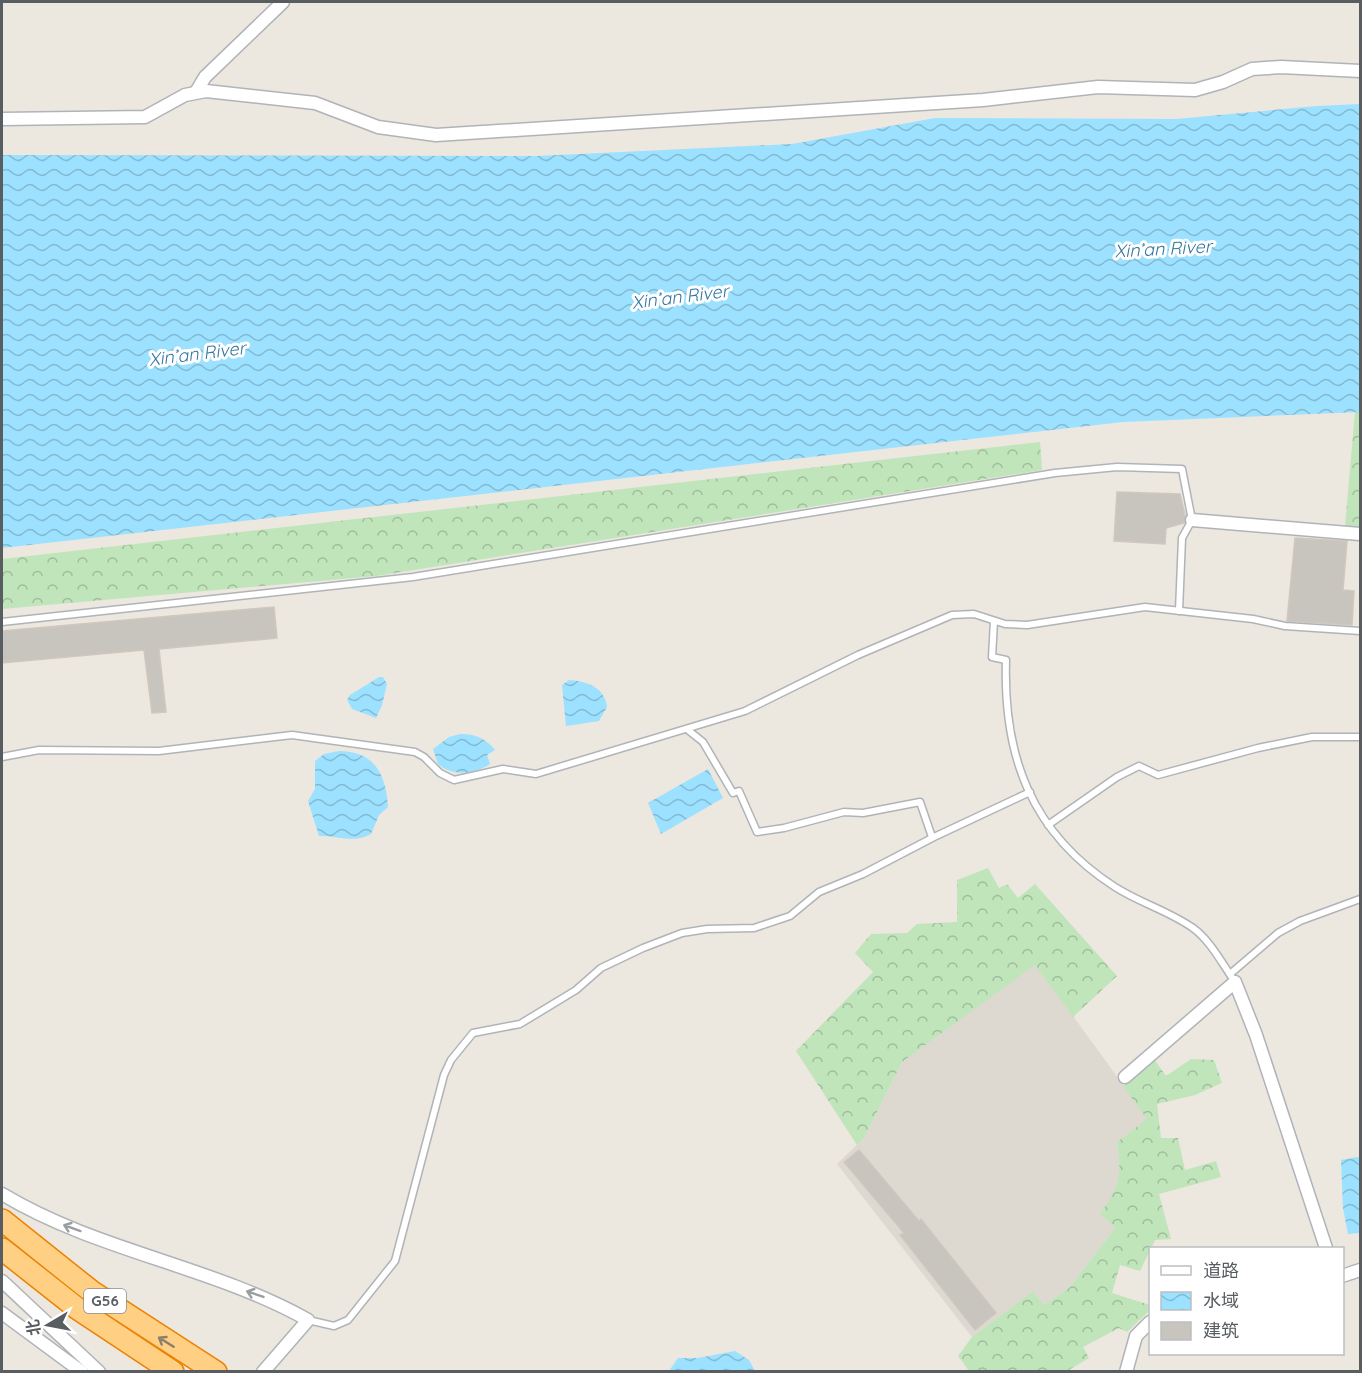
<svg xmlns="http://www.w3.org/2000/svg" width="1362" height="1373" viewBox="0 0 1362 1373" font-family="Quicksand,'Noto Sans SC',sans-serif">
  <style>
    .education { fill: #ded9d0 }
    .forest { fill: url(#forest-crowns) }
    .water { fill: url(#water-waves) }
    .building { fill: #c8c4be; stroke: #d0c8bd; stroke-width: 1.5 }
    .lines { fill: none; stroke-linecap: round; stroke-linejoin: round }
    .lane-casing { stroke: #b0b4b8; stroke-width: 9 }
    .street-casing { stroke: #b0b4b8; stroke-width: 15 }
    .highway-casing { stroke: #eb8200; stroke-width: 24 }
    .lane { stroke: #fff; stroke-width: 6 }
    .street { stroke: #fff; stroke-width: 12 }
    .highway { stroke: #ffcf83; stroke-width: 21 }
    .oneway { stroke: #9b9ea0 }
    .oneway2 { stroke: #8a7f6b }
    .labels { text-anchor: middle; stroke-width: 6; stroke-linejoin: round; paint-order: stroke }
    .shield { fill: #fff; stroke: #8a8e90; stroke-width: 1.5 }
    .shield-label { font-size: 15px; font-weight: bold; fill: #585d61 }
    .water-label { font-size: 18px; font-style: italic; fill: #3477a0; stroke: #fff }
  </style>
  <defs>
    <pattern id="forest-crowns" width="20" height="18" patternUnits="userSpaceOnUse" patternTransform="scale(1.5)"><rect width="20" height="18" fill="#c0e5ba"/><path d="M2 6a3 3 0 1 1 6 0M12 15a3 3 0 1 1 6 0" fill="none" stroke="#9fbd9b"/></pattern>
    <pattern id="water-waves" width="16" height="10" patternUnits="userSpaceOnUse" patternTransform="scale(1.5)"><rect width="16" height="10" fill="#9ce1ff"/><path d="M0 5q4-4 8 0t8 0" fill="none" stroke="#82bad2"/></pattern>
  </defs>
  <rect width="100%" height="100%" fill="#ece7df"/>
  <!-- education -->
  <polygon class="education" points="1035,964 1148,1119 1117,1142 1121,1170 1115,1193 1100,1214 1115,1228 1070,1287 1044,1305 1033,1291 972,1337 837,1164 864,1138 902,1062"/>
  <!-- forest -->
  <g class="forest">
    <polygon points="1355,412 1360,412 1360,528 1345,527"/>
    <polygon points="1040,442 1042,470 376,576 2,609 2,559"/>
    <polygon points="988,868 999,888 1007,884 1018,898 1035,884 1117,976 1073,1017 1035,965 902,1062 864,1138 857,1145 796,1051 873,972 855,953 871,934 907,933 917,924 957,922 957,880"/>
    <path d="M1154,1059L1166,1076L1191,1059L1214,1060L1222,1083L1195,1095L1157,1104L1161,1138H1178L1185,1170L1216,1161L1221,1177L1159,1194L1171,1239L1155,1240L1140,1271L1120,1265L1112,1293L1150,1305L1148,1312L1127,1332L1119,1328L1083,1347L1089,1358L1067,1371H969L958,1356L972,1337L1033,1291L1044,1305L1070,1287L1115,1228L1100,1214C1120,1186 1122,1176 1117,1142L1147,1119L1123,1086Z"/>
  </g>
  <!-- water -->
  <g class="water">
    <polygon points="1360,104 1360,412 1123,422 2,548 2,155 537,156 792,144 935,118 1176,119 1317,106"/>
    <polygon points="379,677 383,677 387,684 382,705 376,718 352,709 347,700 350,695"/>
    <path d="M569,680C587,681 605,688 607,707L599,721L566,726L562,685Z"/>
    <path d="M460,734C476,734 485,738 495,750L487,755L490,764C475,774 453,777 438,764L433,749L449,737Z"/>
    <path d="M339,751C375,751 386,775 388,807L379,815L371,834C354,844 336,835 319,836L308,801L315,789V761L324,754Z"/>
    <polygon points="708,769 723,798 661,834 648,803"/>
    <polygon points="1357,1157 1360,1158 1360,1233 1348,1234 1343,1208 1341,1160"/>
    <polygon points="735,1351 749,1360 755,1371 669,1371 678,1358 698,1358"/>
  </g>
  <!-- building -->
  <g class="building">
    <polygon points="1117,492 1180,494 1185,515 1184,523 1166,528 1165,544 1114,541"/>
    <polygon points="1295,538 1347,541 1343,590 1354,591 1352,625 1287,621"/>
    <polygon points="274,607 277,638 159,649 166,712 152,713 144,650 2,663 2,631"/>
    <polygon points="859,1150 919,1221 921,1219 996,1313 975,1330 900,1235 904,1233 844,1162"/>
  </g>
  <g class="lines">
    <defs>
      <g id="lane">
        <path d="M994,621L992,657L1006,660C1003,756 1031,833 1115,887C1140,903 1169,911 1193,928C1210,940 1223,965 1235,982"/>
        <polyline points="2,622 413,577 1055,473 1117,467 1182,469 1192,520 1182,538 1179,611"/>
        <polyline points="688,730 703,742 733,793 739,791 757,832 784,828 844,812 863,813 920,802 932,837"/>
        <polyline points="2,757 39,750 159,751 292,735 415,752 424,757 440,773 454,780 503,769 536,774 745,711 858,655 952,615 974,614 1005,624 1027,625 1145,607 1253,619 1285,626 1360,631"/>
        <polyline points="1048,825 1117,777 1139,766 1158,775 1258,748 1312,737 1360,737"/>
        <polyline points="1230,974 1278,933 1300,921 1360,899"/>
        <polyline points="308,1320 334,1326 348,1320 395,1261 444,1075 451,1060 473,1033 520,1024 576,990 601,968 643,948 682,933 707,929 754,928 790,916 819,892 863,874 934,837 1030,792"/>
      </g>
      <g id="street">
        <polyline points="196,92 205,77 283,2"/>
        <polyline points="2,119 145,117 185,95 206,91 315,103 378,127 436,135 983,100 1098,87 1195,90 1223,82 1252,69 1281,67 1360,71"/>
        <polyline points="1192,520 1360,534"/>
        <polyline points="1125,1077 1235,982 1256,1035 1326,1248"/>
        <path d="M2,1194C96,1251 212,1266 308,1320L263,1372"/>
        <polyline points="1342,1276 1360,1270"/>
        <polyline points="2,1281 99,1372"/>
        <polyline points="2,1313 82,1372"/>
        <polyline points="1126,1372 1136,1336 1150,1322"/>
      </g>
      <g id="highway">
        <polyline points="2,1220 91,1291 216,1372"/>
        <polyline points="2,1249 78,1309 173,1372"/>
      </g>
    </defs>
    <!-- lane casing -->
    <use href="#lane" class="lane-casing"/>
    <!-- street casing -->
    <use href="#street" class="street-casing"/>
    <!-- highway casing -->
    <use href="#highway" class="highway-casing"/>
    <!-- lane -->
    <use href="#lane" class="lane"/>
    <!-- street -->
    <use href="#street" class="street"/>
    <!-- highway -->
    <use href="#highway" class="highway"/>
  </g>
  <!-- one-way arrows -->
  <defs><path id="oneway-shaft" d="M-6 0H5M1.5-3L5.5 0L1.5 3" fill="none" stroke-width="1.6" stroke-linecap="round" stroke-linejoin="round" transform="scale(1.5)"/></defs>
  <g class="oneway">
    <use href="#oneway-shaft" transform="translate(72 1228) rotate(-160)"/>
    <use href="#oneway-shaft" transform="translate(255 1294) rotate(-161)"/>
  </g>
  <use class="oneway2" href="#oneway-shaft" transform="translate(166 1342) rotate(-148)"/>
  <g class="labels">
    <!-- shield labels -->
    <rect class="shield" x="84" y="1289" width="42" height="24" rx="4.5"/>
    <g class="shield-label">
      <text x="105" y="1306">G56</text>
    </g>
    <!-- water labels -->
    <g class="water-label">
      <text transform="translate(1163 249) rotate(-3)" y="6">Xin’an River</text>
      <text transform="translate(680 297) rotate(-7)" y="6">Xin’an River</text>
      <text transform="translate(197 354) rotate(-7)" y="6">Xin’an River</text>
    </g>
  </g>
  <!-- border -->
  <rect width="1362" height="1373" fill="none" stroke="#585d61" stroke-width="6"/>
  <!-- legend -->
  <rect x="1149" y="1247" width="195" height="108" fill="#ffffff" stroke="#bcbec0" stroke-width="1.5"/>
  <rect x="1161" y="1266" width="30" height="9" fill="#ffffff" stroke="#bcbec0" stroke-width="1.5"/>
  <text x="1203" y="1277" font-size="18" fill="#585d61">道路</text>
  <rect x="1161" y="1292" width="30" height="18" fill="url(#water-waves)" stroke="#bcbec0" stroke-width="1.5"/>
  <text x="1203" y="1307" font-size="18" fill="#585d61">水域</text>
  <rect x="1161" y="1322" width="30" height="18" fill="#c8c4be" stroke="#bcbec0" stroke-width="1.5"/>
  <text x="1203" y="1337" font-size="18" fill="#585d61">建筑</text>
  <!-- north arrow -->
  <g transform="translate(48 1325) rotate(260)" stroke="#ffffff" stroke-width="4.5" paint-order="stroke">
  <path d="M0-4.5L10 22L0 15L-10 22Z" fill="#585d61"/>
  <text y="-9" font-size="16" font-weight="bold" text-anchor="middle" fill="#585d61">北</text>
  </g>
</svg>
